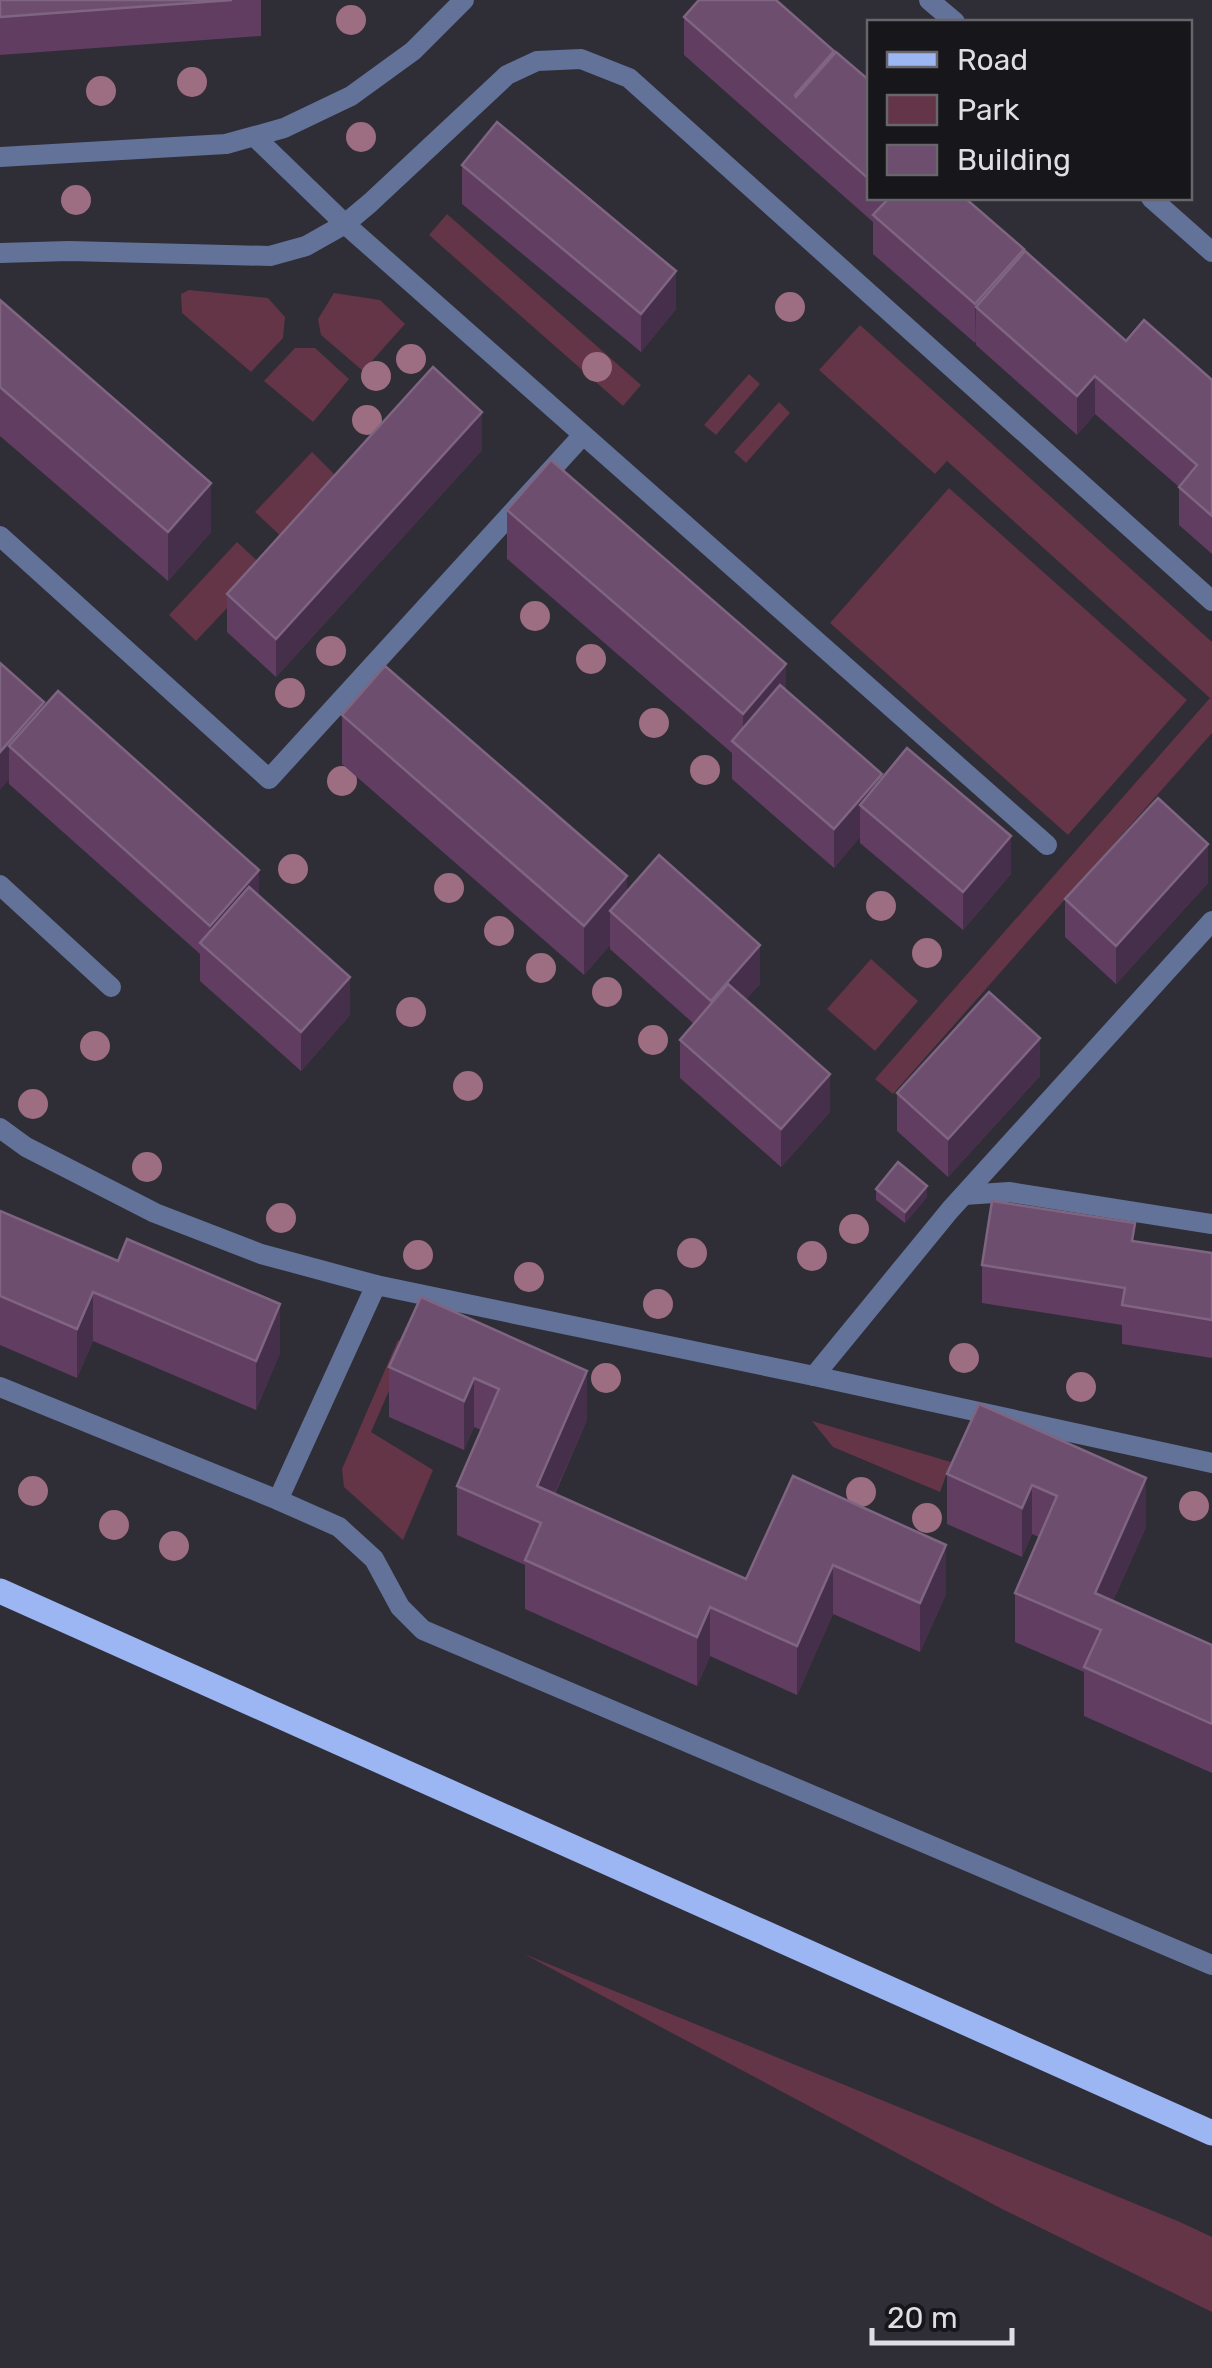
<svg xmlns="http://www.w3.org/2000/svg" width="1212" height="2368" viewBox="0 0 1212 2368" font-family="Rubik,sans-serif">
  <style>
    .green { fill: #643447 }
    .lines { fill: none; stroke-linecap: round; stroke-linejoin: round }
    .street { stroke: #627298; stroke-width: 20 }
    .primary { stroke: #9cb6f4; stroke-width: 25 }
    .tree { fill: #9d6d82 }
    .wall { fill: #603d61 }
    .shaded-wall { fill: #462f4a }
    .building { fill: #6d4e6f; stroke: #7f6581; stroke-width: 2.5 }
  </style>
  <rect width="100%" height="100%" fill="#2f2d36"/>
  <!-- green -->
  <g class="green">
    <polygon points="447,214 641,385 623,406 429,235"/>
    <polygon points="189,290 268,298 285,317 283,338 251,372 182,313 181,294"/>
    <polygon points="334,293 380,300 405,324 363,371 321,335 318,319"/>
    <polygon points="860,325 1212,642 1212,733 893,1094 875,1079 1210,698 947,461 935,474 819,370"/>
    <polygon points="295,348 315,348 349,379 313,422 264,381"/>
    <polygon points="749,374 760,384 716,435 704,425"/>
    <polygon points="779,402 790,413 746,463 734,452"/>
    <polygon points="312,452 341,481 285,540 255,512"/>
    <polygon points="949,488 1187,700 1068,835 830,623"/>
    <polygon points="237,542 265,568 196,641 169,615"/>
    <polygon points="871,959 918,1001 875,1051 827,1009"/>
    <polygon points="398,1340 409,1345 371,1432 433,1470 403,1540 344,1487 342,1469"/>
    <polygon points="812,1421 951,1462 940,1492 833,1447"/>
    <polygon points="524,1954 1180,2222 1212,2237 1212,2312 1002,2209"/>
  </g>
  <g class="lines">
    <!-- street -->
    <g class="street">
      <polyline points="929,0 955,22"/>
      <polyline points="255,137 345,224 1047,845"/>
      <polyline points="0,157 226,144 284,128 351,96 413,51 464,0"/>
      <polyline points="1151,198 1212,252"/>
      <polyline points="0,253 69,251 270,256 306,246 345,224 370,203 507,75 537,61 581,59 629,78 1212,601"/>
      <polyline points="0,536 269,779 583,435"/>
      <polyline points="0,885 111,987"/>
      <polyline points="0,1128 26,1147 155,1213 261,1254 376,1285 814,1376 1212,1463"/>
      <polyline points="964,1195 1009,1192 1212,1224"/>
      <polyline points="814,1376 950,1210 1212,921"/>
      <polyline points="0,1387 278,1500 339,1527 374,1559 400,1607 423,1630 1212,1965"/>
      <polyline points="278,1500 376,1285"/>
    </g>
    <!-- primary -->
    <polyline class="primary" points="0,1591 1212,2133"/>
  </g>
  <!-- trees -->
  <g class="tree">
    <circle cx="351" cy="20" r="15"/>
    <circle cx="192" cy="82" r="15"/>
    <circle cx="101" cy="91" r="15"/>
    <circle cx="361" cy="137" r="15"/>
    <circle cx="76" cy="200" r="15"/>
    <circle cx="790" cy="307" r="15"/>
    <circle cx="411" cy="359" r="15"/>
    <circle cx="597" cy="367" r="15"/>
    <circle cx="376" cy="376" r="15"/>
    <circle cx="367" cy="420" r="15"/>
    <circle cx="535" cy="616" r="15"/>
    <circle cx="331" cy="651" r="15"/>
    <circle cx="591" cy="659" r="15"/>
    <circle cx="290" cy="693" r="15"/>
    <circle cx="654" cy="723" r="15"/>
    <circle cx="705" cy="770" r="15"/>
    <circle cx="342" cy="781" r="15"/>
    <circle cx="293" cy="869" r="15"/>
    <circle cx="449" cy="888" r="15"/>
    <circle cx="881" cy="906" r="15"/>
    <circle cx="499" cy="931" r="15"/>
    <circle cx="927" cy="953" r="15"/>
    <circle cx="541" cy="968" r="15"/>
    <circle cx="607" cy="992" r="15"/>
    <circle cx="411" cy="1012" r="15"/>
    <circle cx="653" cy="1040" r="15"/>
    <circle cx="95" cy="1046" r="15"/>
    <circle cx="468" cy="1086" r="15"/>
    <circle cx="33" cy="1104" r="15"/>
    <circle cx="147" cy="1167" r="15"/>
    <circle cx="281" cy="1218" r="15"/>
    <circle cx="854" cy="1229" r="15"/>
    <circle cx="692" cy="1253" r="15"/>
    <circle cx="418" cy="1255" r="15"/>
    <circle cx="812" cy="1256" r="15"/>
    <circle cx="529" cy="1277" r="15"/>
    <circle cx="658" cy="1304" r="15"/>
    <circle cx="964" cy="1358" r="15"/>
    <circle cx="606" cy="1378" r="15"/>
    <circle cx="1081" cy="1387" r="15"/>
    <circle cx="33" cy="1491" r="15"/>
    <circle cx="861" cy="1492" r="15"/>
    <circle cx="1194" cy="1506" r="15"/>
    <circle cx="927" cy="1518" r="15"/>
    <circle cx="114" cy="1525" r="15"/>
    <circle cx="174" cy="1546" r="15"/>
  </g>
  <!-- wall -->
  <g class="wall">
    <polygon points="0,0 261,0 261,36 0,55"/>
    <polygon points="684,17 834,54 870,81 870,198 965,198 1024,253 1126,341 1212,380 1212,554 1179,525 1179,487 1095,414 1077,435 976,345 976,341 975,343 873,254 873,222 684,55"/>
    <polygon points="462,165 676,309 641,352 462,204"/>
    <polygon points="0,300 211,532 168,581 0,436"/>
    <polygon points="482,450 276,677 227,632 227,594"/>
    <polygon points="507,510 786,690 882,778 1011,874 963,930 860,843 860,837 834,868 732,779 732,753 507,559"/>
    <polygon points="0,663 44,707 259,896 350,1015 301,1071 200,981 200,954 9,784"/>
    <polygon points="342,715 627,892 760,984 746,999 830,1112 781,1167 680,1078 680,1040 694,1024 610,949 610,945 584,975 342,764"/>
    <polygon points="1208,883 1116,984 1065,937 1065,899"/>
    <polygon points="1040,1076 948,1177 897,1131 897,1093"/>
    <polygon points="876,1189 927,1197 905,1223 876,1200"/>
    <polygon points="0,1211 280,1353 256,1410 93,1341 77,1378 0,1345"/>
    <polygon points="1135,1241 1212,1253 1212,1358 1122,1344 1122,1325 982,1303 982,1265"/>
    <polygon points="421,1297 587,1420 555,1494 746,1579 793,1476 946,1594 920,1652 833,1614 797,1695 710,1656 697,1686 525,1609 525,1565 457,1535 457,1486 481,1430 474,1427 464,1450 389,1417 389,1367"/>
    <polygon points="979,1404 1146,1527 1113,1601 1212,1645 1212,1773 1084,1716 1084,1672 1015,1642 1015,1593 1039,1537 1032,1534 1022,1557 947,1524 947,1474"/>
  </g>
  <!-- shaded-wall -->
  <g class="shaded-wall">
    <polygon points="834,51 834,89 804,123 795,95"/>
    <polygon points="1024,249 1024,287 976,307 975,343 975,304"/>
    <polygon points="676,271 676,309 641,352 641,314"/>
    <polygon points="1095,376 1095,414 1077,435 1077,396"/>
    <polygon points="482,412 482,450 276,677 276,639"/>
    <polygon points="211,483 211,532 168,581 168,532"/>
    <polygon points="786,664 786,713 743,750 743,714"/>
    <polygon points="44,702 44,740 9,746 9,780 0,790 0,752"/>
    <polygon points="882,774 882,812 860,805 860,837 834,868 834,829"/>
    <polygon points="1011,836 1011,874 963,930 963,892"/>
    <polygon points="1208,844 1208,883 1116,984 1116,946"/>
    <polygon points="259,870 259,908 210,952 210,926"/>
    <polygon points="627,876 627,925 610,911 610,945 584,975 584,926"/>
    <polygon points="760,945 760,984 711,1039 711,1001"/>
    <polygon points="350,977 350,1015 301,1071 301,1032"/>
    <polygon points="1040,1038 1040,1076 948,1177 948,1139"/>
    <polygon points="830,1074 830,1112 781,1167 781,1129"/>
    <polygon points="927,1186 927,1197 905,1223 905,1212"/>
    <polygon points="93,1292 93,1341 77,1378 77,1329"/>
    <polygon points="280,1304 280,1353 256,1410 256,1361"/>
    <polygon points="587,1371 587,1420 541,1524 537,1486"/>
    <polygon points="474,1378 474,1427 464,1450 464,1401"/>
    <polygon points="1146,1478 1146,1527 1100,1630 1095,1593"/>
    <polygon points="1032,1485 1032,1534 1022,1557 1022,1508"/>
    <polygon points="946,1545 946,1594 920,1652 920,1603"/>
    <polygon points="833,1565 833,1614 797,1695 797,1646"/>
    <polygon points="710,1607 710,1656 697,1686 697,1637"/>
  </g>
  <!-- building -->
  <g class="building">
    <polygon points="0,0 232,0 0,17"/>
    <polygon points="699,0 776,0 834,51 795,95 796,97 836,52 870,81 870,180 684,17"/>
    <polygon points="497,122 676,271 641,314 462,165"/>
    <polygon points="889,198 965,198 1024,249 975,304 873,215"/>
    <polygon points="1025,251 1126,341 1144,320 1212,380 1212,516 1179,487 1197,465 1095,376 1077,396 976,307"/>
    <polygon points="0,300 211,483 168,532 0,387"/>
    <polygon points="433,367 482,412 276,639 227,594"/>
    <polygon points="551,460 786,664 743,714 507,510"/>
    <polygon points="0,663 44,702 0,752"/>
    <polygon points="385,666 627,876 584,926 342,715"/>
    <polygon points="780,685 882,774 834,829 732,741"/>
    <polygon points="58,691 259,870 210,926 9,746"/>
    <polygon points="907,748 1011,836 963,892 860,805"/>
    <polygon points="1158,798 1208,844 1116,946 1065,899"/>
    <polygon points="659,855 760,945 711,1001 610,911"/>
    <polygon points="249,887 350,977 301,1032 200,943"/>
    <polygon points="728,984 830,1074 781,1129 680,1040"/>
    <polygon points="989,992 1040,1038 948,1139 897,1093"/>
    <polygon points="898,1162 927,1186 905,1212 876,1189"/>
    <polygon points="992,1201 1135,1223 1132,1241 1212,1253 1212,1320 1122,1305 1125,1288 982,1265"/>
    <polygon points="0,1211 118,1261 127,1239 280,1304 256,1361 93,1292 77,1329 0,1296"/>
    <polygon points="421,1297 587,1371 537,1486 746,1579 793,1476 946,1545 920,1603 833,1565 797,1646 710,1607 697,1637 525,1560 541,1523 457,1486 499,1389 474,1378 464,1401 389,1367"/>
    <polygon points="979,1404 1146,1478 1095,1593 1212,1645 1212,1724 1084,1667 1101,1630 1015,1593 1057,1496 1032,1485 1022,1508 947,1474"/>
  </g>
  <!-- legend -->
  <rect x="867" y="20" width="325" height="180" fill="#17161a" stroke="#67666b" stroke-width="2.5"/>
  <rect x="887" y="52" width="50" height="15" fill="#9cb6f4" stroke="#67666b" stroke-width="2.5"/>
  <text x="957" y="70" font-size="30" fill="#dfdee4">Road</text>
  <rect x="887" y="95" width="50" height="30" fill="#643447" stroke="#67666b" stroke-width="2.5"/>
  <text x="957" y="120" font-size="30" fill="#dfdee4">Park</text>
  <rect x="887" y="145" width="50" height="30" fill="#6d4e6f" stroke="#67666b" stroke-width="2.5"/>
  <text x="957" y="170" font-size="30" fill="#dfdee4">Building</text>
  <!-- scale -->
  <path d="M872 2328v15h140v-15" fill="none" stroke="#dfdee4" stroke-width="5"/>
  <text x="887" y="2328" font-size="30" fill="#dfdee4" stroke="#17161a" stroke-width="8" paint-order="stroke">20 m</text>
</svg>
